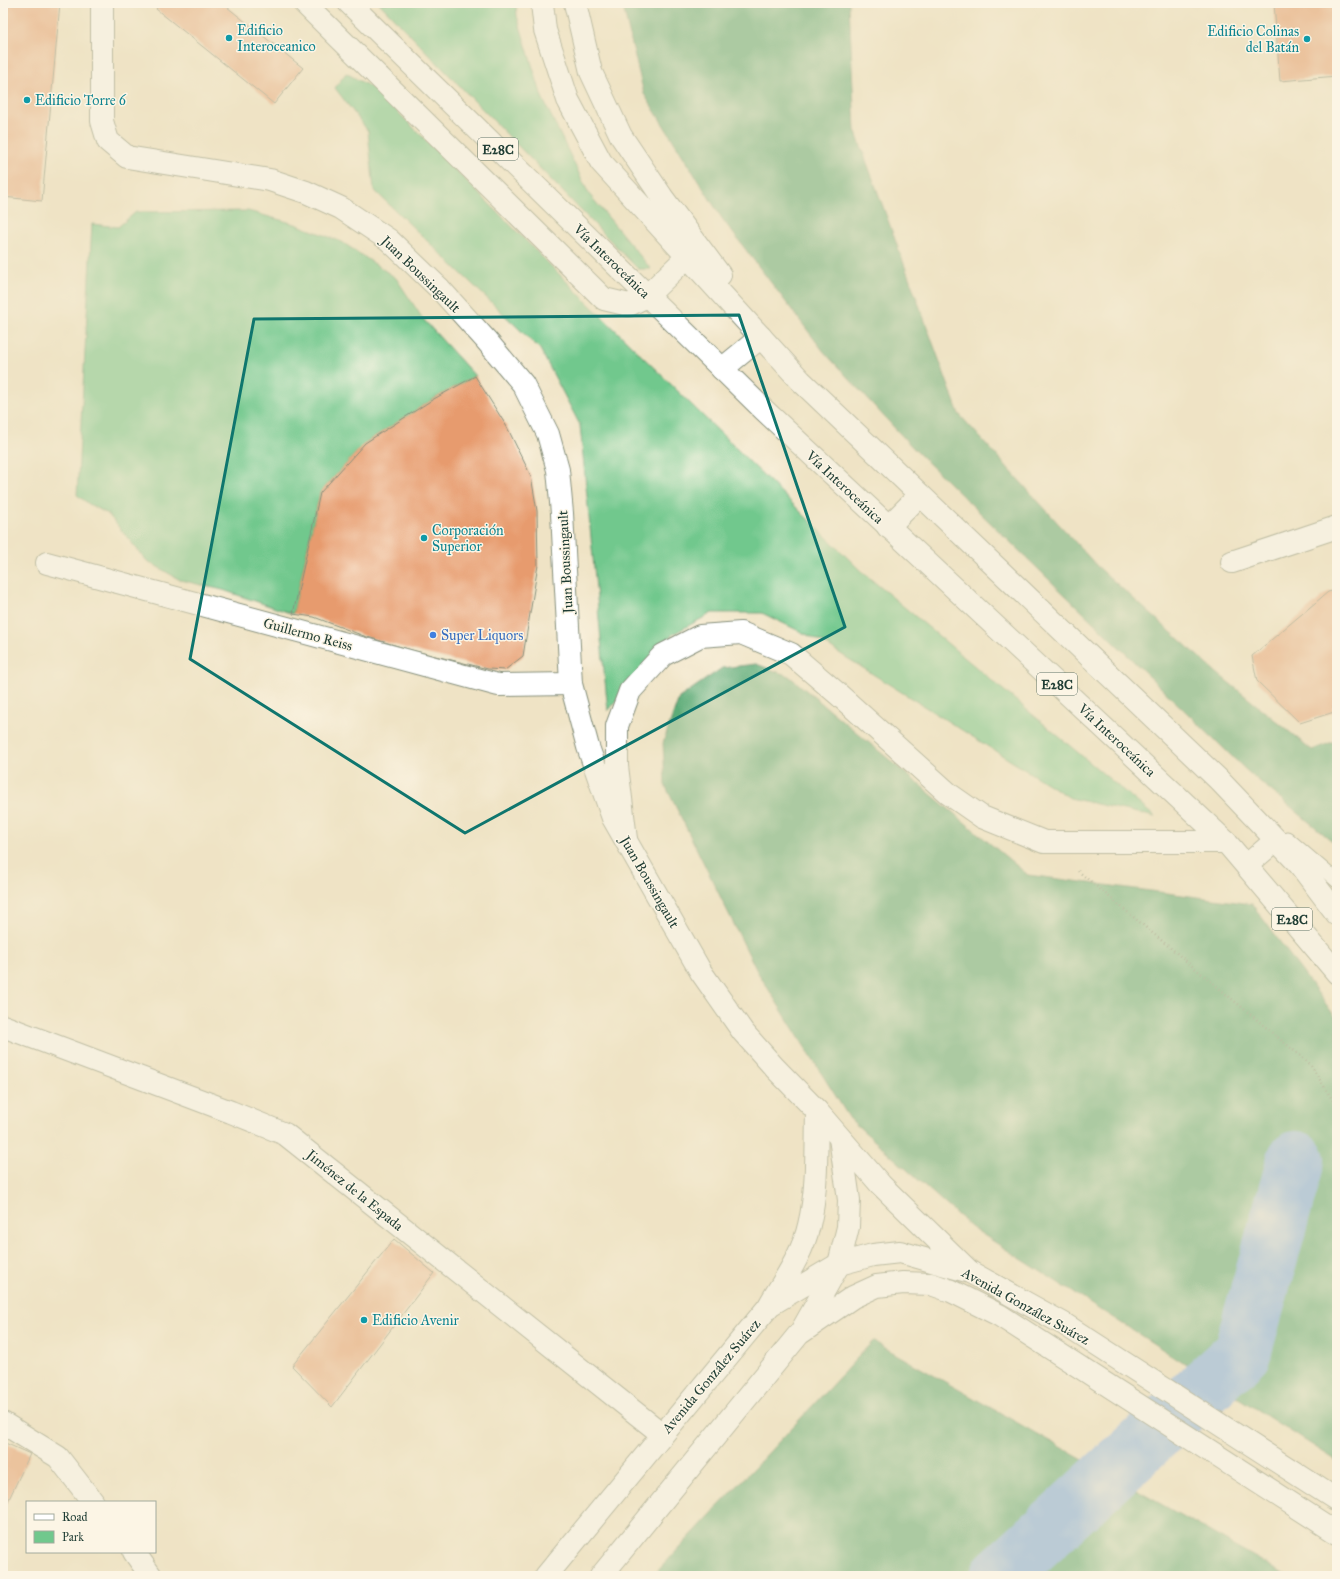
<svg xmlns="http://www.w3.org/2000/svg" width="1340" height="1579" viewBox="0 0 1340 1579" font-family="'IM FELL Great Primer',serif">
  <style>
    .green { fill: #71c88d; stroke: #488260 }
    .forest { fill: #5cac78; stroke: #3e7456 }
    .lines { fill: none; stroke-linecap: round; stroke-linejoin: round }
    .river { stroke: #7dade8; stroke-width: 58 }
    .building { fill: #e79b6e }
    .lane-casing { stroke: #87907c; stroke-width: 15 }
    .street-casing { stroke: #87907c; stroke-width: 24 }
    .secondary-casing { stroke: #87907c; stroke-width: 24 }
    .primary-casing { stroke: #87907c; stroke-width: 24 }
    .path { stroke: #87907c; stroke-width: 2.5; stroke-dasharray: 1 3; stroke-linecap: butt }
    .lane { stroke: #fff; stroke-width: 13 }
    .street { stroke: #fff; stroke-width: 22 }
    .secondary { stroke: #fff; stroke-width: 22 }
    .primary { stroke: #fff; stroke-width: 22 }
    .marked { fill: none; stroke: #0f766e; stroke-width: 3; stroke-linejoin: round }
    .culture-dot { fill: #0f9aa8; stroke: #fcf5e5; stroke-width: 1.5 }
    .shop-dot { fill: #3f7fe0; stroke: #fcf5e5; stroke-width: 1.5 }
    .labels { text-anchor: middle; stroke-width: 3; stroke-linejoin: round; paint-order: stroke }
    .shield { fill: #fcf5e5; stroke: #617469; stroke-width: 1 }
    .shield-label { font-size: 13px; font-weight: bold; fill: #1f3d34 }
    .culture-label { font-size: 14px; fill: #0d838f; stroke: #fcf5e5; text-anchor: start }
    .street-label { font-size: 14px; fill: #1f3d34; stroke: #fcf5e5 }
    .shop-label { font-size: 14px; fill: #366cbe; stroke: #fcf5e5; text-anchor: start }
  </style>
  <rect width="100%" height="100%" fill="#fcf5e5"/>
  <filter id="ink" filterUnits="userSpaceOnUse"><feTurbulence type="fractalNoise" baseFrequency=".025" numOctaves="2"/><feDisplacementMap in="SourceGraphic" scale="8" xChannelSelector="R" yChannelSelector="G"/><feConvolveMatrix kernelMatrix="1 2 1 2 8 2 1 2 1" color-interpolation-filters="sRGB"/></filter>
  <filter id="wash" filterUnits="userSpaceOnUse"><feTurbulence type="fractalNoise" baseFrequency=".012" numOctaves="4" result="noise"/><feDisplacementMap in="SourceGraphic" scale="16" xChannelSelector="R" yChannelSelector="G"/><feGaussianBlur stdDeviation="0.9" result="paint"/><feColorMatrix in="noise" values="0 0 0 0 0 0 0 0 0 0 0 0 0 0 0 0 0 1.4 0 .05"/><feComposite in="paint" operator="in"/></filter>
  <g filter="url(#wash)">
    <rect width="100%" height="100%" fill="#efe3c5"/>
    <!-- green -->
    <g class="green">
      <polygon points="379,3 516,3 517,16 542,97 589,194 651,269 638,269"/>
      <polygon points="346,73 376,90 589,304 860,570 1155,817 1070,798 820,641 762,613 712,613 673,634 608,711 580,425 540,349 374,190 368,131 335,88"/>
      <polygon points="248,211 295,224 342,242 396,278 423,319 475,376 432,400 365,443 320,493 293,614 223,590 180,580 146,560 108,514 89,504 77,495 92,224 118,227 136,212"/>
    </g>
    <!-- forest -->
    <g class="forest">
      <polygon points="622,3 849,3 855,130 959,414 1097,566 1217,673 1312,750 1337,740 1337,845 1247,771 915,450 824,352 723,220 644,94"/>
      <polygon points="756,664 789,676 1028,875 1252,904 1337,1019 1337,1461 971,1227 850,1119 757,971 665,785 663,743 679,698 722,668"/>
      <polygon points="873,1341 1288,1576 653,1576"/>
    </g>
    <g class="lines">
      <!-- river -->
      <polyline class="river" points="999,1576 1242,1353 1296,1160"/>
    </g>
    <g id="blocks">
      <!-- building -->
      <g class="building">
        <polygon points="3,3 60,3 42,201 3,197"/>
        <polygon points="161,3 222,3 303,68 274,104 156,9"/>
        <polygon points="1274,3 1337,3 1337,76 1280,81"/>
        <polygon points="475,376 507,427 531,476 537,511 538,565 523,656 505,670 488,669 415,651 364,636 314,617 293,614 320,493 365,443 432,400"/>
        <polygon points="1337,590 1337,704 1333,706 1334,712 1300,723 1257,681 1252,656 1328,592"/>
        <polygon points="394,1239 434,1273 332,1407 292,1366"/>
        <polygon points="3,1442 30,1454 3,1512"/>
      </g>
    </g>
  </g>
  <g filter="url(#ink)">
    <use href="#blocks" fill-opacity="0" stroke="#87907c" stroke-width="1"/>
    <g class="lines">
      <defs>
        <polyline id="lane" points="1287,838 1337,881"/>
        <g id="street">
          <polyline points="1232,562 1337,527"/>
          <polyline points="47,563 498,685 571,684"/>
          <polyline points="3,1026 231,1112 285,1134 662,1434"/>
          <polyline points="3,1423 58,1457 93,1502"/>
          <polyline points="134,1552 151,1576"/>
        </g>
        <g id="secondary">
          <polyline points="102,3 102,121 108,141 127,157 270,180 306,192 341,208 389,240 440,289 486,340 523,384 548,434 558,470 562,513 571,684 588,747 613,818 701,972 743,1032 775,1068 817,1111 881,1185 970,1272"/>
          <path d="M770,1304C784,1280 803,1253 809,1225C818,1188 816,1148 817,1111"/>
          <polyline points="802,1330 839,1264 848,1227 849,1200 840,1138"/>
          <polyline points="546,1576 770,1305 839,1264 873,1255 900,1252 970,1272 1064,1324 1337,1500"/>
          <polyline points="601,1576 799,1334 853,1297 877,1286 903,1283 931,1284 951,1291 999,1315 1337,1533"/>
        </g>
        <g id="primary">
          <polyline points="304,3 604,299 629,305 647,296 687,257"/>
          <polyline points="349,3 763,409 1226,842 1337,973"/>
          <polyline points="542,3 545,30 568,100 601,162 801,381 1218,779 1300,865 1337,914"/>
          <polyline points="575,3 591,72 621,136 662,197 720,275"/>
          <polyline points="722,369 761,337"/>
          <polyline points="888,527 920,495"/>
          <polyline points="626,839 617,766 617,726 630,691 663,655 700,636 741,633 791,654 838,694 949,794 982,817 1044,842 1226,842"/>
          <polyline points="1247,865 1276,840"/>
        </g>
      </defs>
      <!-- lane casing -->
      <use href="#lane" class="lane-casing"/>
      <!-- street casing -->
      <use href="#street" class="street-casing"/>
      <!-- secondary casing -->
      <use href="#secondary" class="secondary-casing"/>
      <!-- primary casing -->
      <use href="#primary" class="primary-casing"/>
      <!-- path -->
      <polyline class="path" points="1078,871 1310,1064 1337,1107"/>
      <!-- lane -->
      <use href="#lane" class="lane"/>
      <!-- street -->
      <use href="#street" class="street"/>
      <!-- secondary -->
      <use href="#secondary" class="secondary"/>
      <!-- primary -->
      <use href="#primary" class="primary"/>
    </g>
  </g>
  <!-- marked area -->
  <path d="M0 0H1340V1579H0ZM739,315L845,627L465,833L190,659L254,319Z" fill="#efe3c5" fill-opacity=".55" fill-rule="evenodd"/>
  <path class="marked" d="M739,315L845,627L465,833L190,659L254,319Z"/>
  <!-- markers -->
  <g class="culture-dot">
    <circle cx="229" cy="38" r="4"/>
    <circle cx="1307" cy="39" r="4"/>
    <circle cx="27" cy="100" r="4"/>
    <circle cx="424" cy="538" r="4"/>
    <circle cx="364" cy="1320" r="4"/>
  </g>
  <circle class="shop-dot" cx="433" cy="635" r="4"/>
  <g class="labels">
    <!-- shield labels -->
    <g class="shield">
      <rect x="478" y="138" width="40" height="22" rx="3"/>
      <rect x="1037" y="673" width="40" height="22" rx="3"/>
      <rect x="1272" y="908" width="40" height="22" rx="3"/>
    </g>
    <g class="shield-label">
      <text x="498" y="154">E28C</text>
      <text x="1057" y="689">E28C</text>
      <text x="1292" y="924">E28C</text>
    </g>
    <!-- culture labels -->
    <g class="culture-label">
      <text x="237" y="35">Edificio<tspan x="237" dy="16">Interoceanico</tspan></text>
      <text x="1299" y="36" text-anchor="end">Edificio Colinas<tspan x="1299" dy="16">del Batán</tspan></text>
      <text x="35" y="105">Edificio Torre 6</text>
      <text x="432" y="535">Corporación<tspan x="432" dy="16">Superior</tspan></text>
      <text x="372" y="1325">Edificio Avenir</text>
    </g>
    <!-- street labels -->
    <g class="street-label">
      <text transform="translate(612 261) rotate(44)" y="5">Vía Interoceánica</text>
      <text transform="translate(421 274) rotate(44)" y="5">Juan Boussingault</text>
      <text transform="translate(845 487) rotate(43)" y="5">Vía Interoceánica</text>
      <text transform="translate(565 562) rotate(-93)" y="5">Juan Boussingault</text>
      <text transform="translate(308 634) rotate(15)" y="5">Guillermo Reiss</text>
      <text transform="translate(1117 740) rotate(43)" y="5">Vía Interoceánica</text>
      <text transform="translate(650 882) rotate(60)" y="5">Juan Boussingault</text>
      <text transform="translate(355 1190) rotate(39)" y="5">Jiménez de la Espada</text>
      <text transform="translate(1026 1306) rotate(29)" y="5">Avenida González Suárez</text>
      <text transform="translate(711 1376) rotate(-50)" y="5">Avenida González Suárez</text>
    </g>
    <!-- shop labels -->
    <g class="shop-label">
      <text x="441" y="640">Super Liquors</text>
    </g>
  </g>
  <!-- margin -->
  <rect width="1340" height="1579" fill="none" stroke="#fcf5e5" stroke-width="16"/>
  <!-- legend -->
  <rect x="26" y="1501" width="130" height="52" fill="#fcf5e5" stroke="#a4ab9e"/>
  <rect x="34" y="1514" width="20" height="6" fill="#ffffff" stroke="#a4ab9e"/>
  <text x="62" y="1521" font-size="12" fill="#1f3d34">Road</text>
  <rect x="34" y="1531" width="20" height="12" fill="#71c88d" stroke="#a4ab9e"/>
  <text x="62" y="1541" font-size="12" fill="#1f3d34">Park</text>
</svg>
